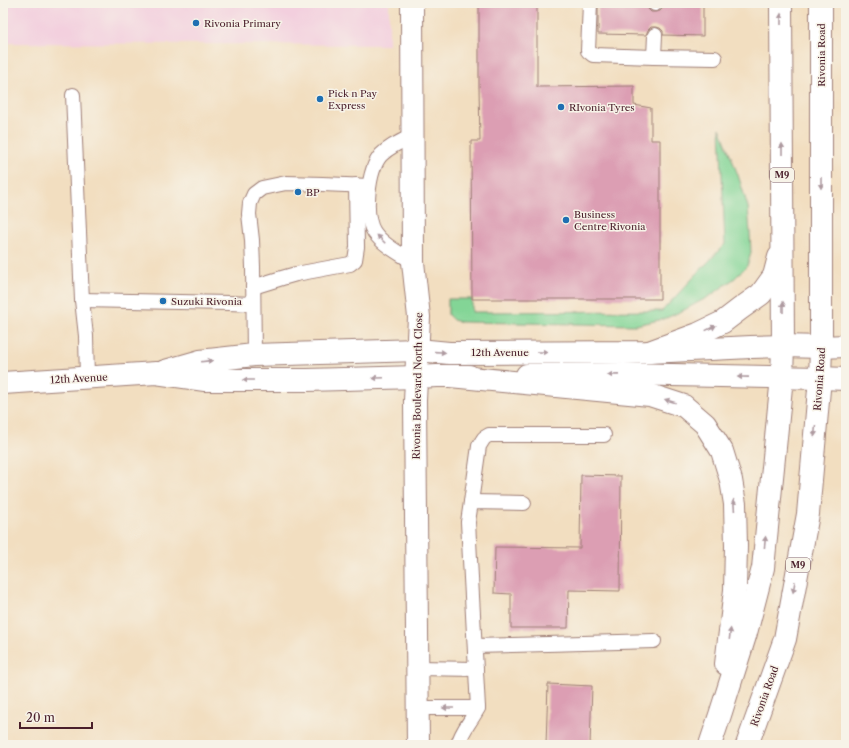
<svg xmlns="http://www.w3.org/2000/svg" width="849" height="748" viewBox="0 0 849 748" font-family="'Libre Caslon Text',serif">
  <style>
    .built { fill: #f3cfde }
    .green { fill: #83d596; stroke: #667a60 }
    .building { fill: #dc9eb3 }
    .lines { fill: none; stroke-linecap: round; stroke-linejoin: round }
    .service-casing { stroke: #9e7e76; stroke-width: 16 }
    .minor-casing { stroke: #9e7e76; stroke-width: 24 }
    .tertiary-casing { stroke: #9e7e76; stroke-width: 24 }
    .secondary-casing { stroke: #9e7e76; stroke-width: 24 }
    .primary-casing { stroke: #9e7e76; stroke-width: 24 }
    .service { stroke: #fff; stroke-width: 14 }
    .minor { stroke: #fff; stroke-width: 22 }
    .tertiary { stroke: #fff; stroke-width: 22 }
    .secondary { stroke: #fff; stroke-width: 22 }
    .primary { stroke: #fff; stroke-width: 22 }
    .oneway { fill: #ae9aa0 }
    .poi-dot { fill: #1f6fb2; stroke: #f7f3e8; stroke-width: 1.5 }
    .labels { text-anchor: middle; stroke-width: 3; stroke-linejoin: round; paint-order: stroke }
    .shield { fill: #f7f3e8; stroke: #7e5f64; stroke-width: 1 }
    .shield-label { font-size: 9px; font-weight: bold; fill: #4a1f2b }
    .poi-label { font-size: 10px; fill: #4a1f2b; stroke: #f7f3e8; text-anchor: start }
    .street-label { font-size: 10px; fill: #4a1f2b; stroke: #f7f3e8 }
  </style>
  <rect width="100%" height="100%" fill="#f7f3e8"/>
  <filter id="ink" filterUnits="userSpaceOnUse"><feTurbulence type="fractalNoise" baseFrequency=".025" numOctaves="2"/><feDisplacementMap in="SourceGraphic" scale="8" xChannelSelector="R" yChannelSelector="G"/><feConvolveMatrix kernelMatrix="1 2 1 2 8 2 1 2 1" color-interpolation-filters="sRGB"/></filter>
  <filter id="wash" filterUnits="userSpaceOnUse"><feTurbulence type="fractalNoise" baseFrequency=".012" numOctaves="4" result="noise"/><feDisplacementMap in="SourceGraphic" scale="16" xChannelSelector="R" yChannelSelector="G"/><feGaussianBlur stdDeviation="0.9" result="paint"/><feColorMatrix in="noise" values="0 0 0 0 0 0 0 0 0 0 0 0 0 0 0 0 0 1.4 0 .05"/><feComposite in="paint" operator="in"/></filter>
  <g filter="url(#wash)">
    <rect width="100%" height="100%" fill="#f2dec0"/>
    <!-- built -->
    <polygon class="built" points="3,3 389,3 389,45 3,43"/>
    <!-- green -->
    <polygon class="green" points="720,128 738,175 748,207 750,233 751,253 747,266 735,278 710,296 684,310 664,319 636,325 460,322 453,320 448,315 448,299 472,299 472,312 662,311 725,244"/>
    <g id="blocks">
      <!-- building -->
      <g class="building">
        <polygon points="479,3 537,3 537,87 634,86 634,105 651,108 651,140 660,140 660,299 472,299 471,141 480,141 479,87"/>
        <polygon points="598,3 645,3 648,9 651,12 655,12 660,11 663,8 663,4 703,5 703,36 663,35 663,31 660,28 655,27 651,27 648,30 646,35 598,34"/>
        <polygon points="581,475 621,476 620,591 569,590 568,628 511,628 511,594 494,593 495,547 580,548"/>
        <polygon points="548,684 592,686 590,745 546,745"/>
      </g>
    </g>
  </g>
  <g filter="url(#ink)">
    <use href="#blocks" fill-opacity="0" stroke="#9e7e76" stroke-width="1"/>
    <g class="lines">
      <defs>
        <g id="service">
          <polyline points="590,3 588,51 593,55 654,57 715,58"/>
          <polyline points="655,4 655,3"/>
          <polyline points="654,57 655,35"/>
          <polyline points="73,95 82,300 86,336 87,378"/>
          <path d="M413,136C401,141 390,146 381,155C368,170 363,215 374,232C383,245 399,253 413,262"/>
          <polyline points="253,287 282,278 296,274 350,264 355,260 357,247 356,185"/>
          <polyline points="82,300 228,303 253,304"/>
          <polyline points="254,355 253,267 252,240 249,214 250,203 254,194 262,188 286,183 322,184 369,186"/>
          <polyline points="471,502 479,446 484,438 489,435 604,435"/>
          <polyline points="475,646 654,641"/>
          <polyline points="417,668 476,669"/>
          <polyline points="418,708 478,708"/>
          <path d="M458,745C461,731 472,720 478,708L468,522L471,502L524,503"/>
        </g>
        <polyline id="minor" points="412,3 413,262 419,317 415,401 418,745"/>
        <g id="tertiary">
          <polyline points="821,347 846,346"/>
          <polyline points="820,378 846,379"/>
        </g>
        <g id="secondary">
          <polyline points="165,371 200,361 254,355 418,350 449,353 649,352 751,347 783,346 821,347"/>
          <polyline points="527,375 624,374 820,378"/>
          <polyline points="3,383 156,373 205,380 307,380 417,377 437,376 469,376"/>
        </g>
        <g id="primary">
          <polyline points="649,352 698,334 723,322 740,309 761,294 774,276 779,257"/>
          <polyline points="450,376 650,395 684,406 705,424 722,451 731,480 735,504 736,546 735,590 726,664"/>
          <polyline points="710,745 720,715 746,633 763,568 782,377 783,346 781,3"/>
          <polyline points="747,745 785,639 808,514 820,378 821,347 821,3"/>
        </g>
      </defs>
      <!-- service casing -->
      <use href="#service" class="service-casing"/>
      <!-- minor casing -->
      <use href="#minor" class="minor-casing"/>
      <!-- tertiary casing -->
      <use href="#tertiary" class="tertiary-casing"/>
      <!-- secondary casing -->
      <use href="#secondary" class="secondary-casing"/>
      <!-- primary casing -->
      <use href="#primary" class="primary-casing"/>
      <!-- service -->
      <use href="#service" class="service"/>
      <!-- minor -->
      <use href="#minor" class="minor"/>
      <!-- tertiary -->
      <use href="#tertiary" class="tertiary"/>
      <!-- secondary -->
      <use href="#secondary" class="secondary"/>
      <!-- primary -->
      <use href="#primary" class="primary"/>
    </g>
    <!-- one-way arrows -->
    <defs><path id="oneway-solid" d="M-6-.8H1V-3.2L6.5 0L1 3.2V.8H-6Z"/></defs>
    <g class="oneway">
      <use href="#oneway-solid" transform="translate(781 19) rotate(-90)"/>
      <use href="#oneway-solid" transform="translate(782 149) rotate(-90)"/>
      <use href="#oneway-solid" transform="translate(821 183) rotate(90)"/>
      <use href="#oneway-solid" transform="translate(381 239) rotate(-135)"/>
      <use href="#oneway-solid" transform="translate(783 307) rotate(-90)"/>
      <use href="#oneway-solid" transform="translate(711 328) rotate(-26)"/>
      <use href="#oneway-solid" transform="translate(440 352) rotate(4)"/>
      <use href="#oneway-solid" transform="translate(542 352)"/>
      <use href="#oneway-solid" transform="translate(207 361) rotate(-7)"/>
      <use href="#oneway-solid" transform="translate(613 375) rotate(179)"/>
      <use href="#oneway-solid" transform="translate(743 377) rotate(-179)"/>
      <use href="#oneway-solid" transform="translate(378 378) rotate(178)"/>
      <use href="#oneway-solid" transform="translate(248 380) rotate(180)"/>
      <use href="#oneway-solid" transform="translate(670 401) rotate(-162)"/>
      <use href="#oneway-solid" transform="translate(815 431) rotate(95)"/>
      <use href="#oneway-solid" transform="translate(734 505) rotate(-94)"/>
      <use href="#oneway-solid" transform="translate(765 542) rotate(-84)"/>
      <use href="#oneway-solid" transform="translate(794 587) rotate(100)"/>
      <use href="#oneway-solid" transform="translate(730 634) rotate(-83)"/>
      <use href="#oneway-solid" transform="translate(448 708) rotate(180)"/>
    </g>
  </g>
  <!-- markers -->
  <g class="poi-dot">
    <circle cx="196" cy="23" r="4"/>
    <circle cx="320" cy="99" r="4"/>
    <circle cx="561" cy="107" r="4"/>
    <circle cx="298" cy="192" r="4"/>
    <circle cx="566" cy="220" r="4"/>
    <circle cx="163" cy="301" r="4"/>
  </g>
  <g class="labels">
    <!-- shield labels -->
    <g class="shield">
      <rect x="770" y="168" width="24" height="14" rx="3"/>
      <rect x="786" y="558" width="24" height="14" rx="3"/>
    </g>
    <g class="shield-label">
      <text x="782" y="178">M9</text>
      <text x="798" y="568">M9</text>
    </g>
    <!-- poi labels -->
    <g class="poi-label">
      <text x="204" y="27">Rivonia Primary</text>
      <text x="328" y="97">Pick n Pay<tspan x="328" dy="12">Express</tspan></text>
      <text x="569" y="111">RIvonia Tyres</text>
      <text x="306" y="196">BP</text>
      <text x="574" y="218">Business<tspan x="574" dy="12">Centre Rivonia</tspan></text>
      <text x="171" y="305">Suzuki Rivonia</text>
    </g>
    <!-- street labels -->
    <g class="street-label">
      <text transform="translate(821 55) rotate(-90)" y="4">Rivonia Road</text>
      <text x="500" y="356">12th Avenue</text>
      <text transform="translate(79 378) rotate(-3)" y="4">12th Avenue</text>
      <text transform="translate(819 379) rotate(-86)" y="4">Rivonia Road</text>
      <text transform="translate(417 386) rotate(-89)" y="4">Rivonia Boulevard North Close</text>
      <text transform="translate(764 696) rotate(-70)" y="4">Rivonia Road</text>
    </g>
  </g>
  <!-- margin -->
  <rect width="849" height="748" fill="none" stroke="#f7f3e8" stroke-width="16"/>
  <!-- scale -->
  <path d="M20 722v6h72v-6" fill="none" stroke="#4a1f2b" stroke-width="2"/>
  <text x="26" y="722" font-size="12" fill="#4a1f2b" stroke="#f7f3e8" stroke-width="3" paint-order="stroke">20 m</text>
</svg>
